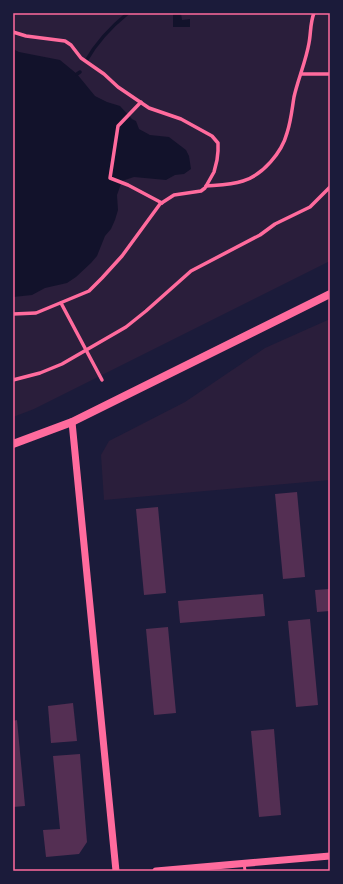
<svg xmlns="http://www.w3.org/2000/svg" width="343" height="884" viewBox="0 0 343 884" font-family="Signika,sans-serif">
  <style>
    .green { fill: #2a1e3b }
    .water { fill: #12122b }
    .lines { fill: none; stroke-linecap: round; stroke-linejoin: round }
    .stream { stroke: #12122b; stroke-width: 3.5 }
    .building { fill: #542f53 }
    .service { stroke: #ff6b9d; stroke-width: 3 }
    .pedestrian { stroke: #ff6b9d; stroke-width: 3.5 }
    .tertiary { stroke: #ff6b9d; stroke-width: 7 }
    .secondary { stroke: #ff6b9d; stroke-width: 8 }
    .neatline { fill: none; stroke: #ff6b9d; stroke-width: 1.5 }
  </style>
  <rect width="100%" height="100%" fill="#1b1b3a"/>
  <!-- green -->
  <g class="green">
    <polygon points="13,13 330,13 330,261 34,409 13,417"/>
    <polygon points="330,319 330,480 104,500 101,455 109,441 185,402 265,348"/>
  </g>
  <!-- water -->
  <g class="water">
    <polygon points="173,13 181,13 182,20 190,19 190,27 173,27"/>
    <polygon points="13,49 19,52 60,60 77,74 95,96 107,102 120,106 132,119 136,121 139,129 150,135 169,137 186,150 189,156 191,169 184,174 175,175 166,180 134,177 122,181 117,195 118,210 115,220 111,229 105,236 97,256 91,263 76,277 67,283 45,288 32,295 13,297"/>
  </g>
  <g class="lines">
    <!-- stream -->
    <g class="stream">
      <path d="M86,61C96,43 112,26 128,13"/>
      <polyline points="77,74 80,72"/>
    </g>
  </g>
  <!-- building -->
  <g class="building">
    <polygon points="297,492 305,577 283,579 275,494"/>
    <polygon points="158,507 166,593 144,595 136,509"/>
    <polygon points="330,589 330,611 317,612 315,590"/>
    <polygon points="263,594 265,616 180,623 178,601"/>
    <polygon points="310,619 318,705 296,707 288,621"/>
    <polygon points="168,627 176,713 154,715 146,629"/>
    <polygon points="73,703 77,741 51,743 48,706"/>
    <polygon points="17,720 25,806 13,807 13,721"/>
    <polygon points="274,729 281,815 259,817 251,731"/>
    <polygon points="80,754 87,842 79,854 46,857 43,830 60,829 53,756"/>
  </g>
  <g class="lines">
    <!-- service -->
    <polyline class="service" points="244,863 245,871"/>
    <!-- pedestrian -->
    <g class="pedestrian">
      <polyline points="13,32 26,36 65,41 71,45 81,58 104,74 118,87 149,108 181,119 212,136 218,143 218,151 217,160 214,172 205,188 201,191 174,195 160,204 122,256 102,278 89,291 36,313 13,314"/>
      <polyline points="301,74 330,74"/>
      <polyline points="141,102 118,126 110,178 128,185 162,203"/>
      <path d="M206,186C219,185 231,185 243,181C263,175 282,152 287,133C291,121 292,109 294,97C298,79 306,61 309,43C311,33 310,23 314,13"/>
      <polyline points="61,303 102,380"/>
      <polyline points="13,380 40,373 62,364 126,327 146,311 191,271 260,235 275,224 310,207 330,187"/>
    </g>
    <!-- tertiary -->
    <g class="tertiary">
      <polyline points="72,422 116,871"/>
      <polyline points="156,871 330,856"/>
    </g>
    <!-- secondary -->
    <polyline class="secondary" points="13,444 72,422 330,294"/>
  </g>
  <!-- border -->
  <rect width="343" height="884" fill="none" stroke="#1b1b3a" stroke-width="28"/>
  <rect x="14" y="14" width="315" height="856" class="neatline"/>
</svg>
